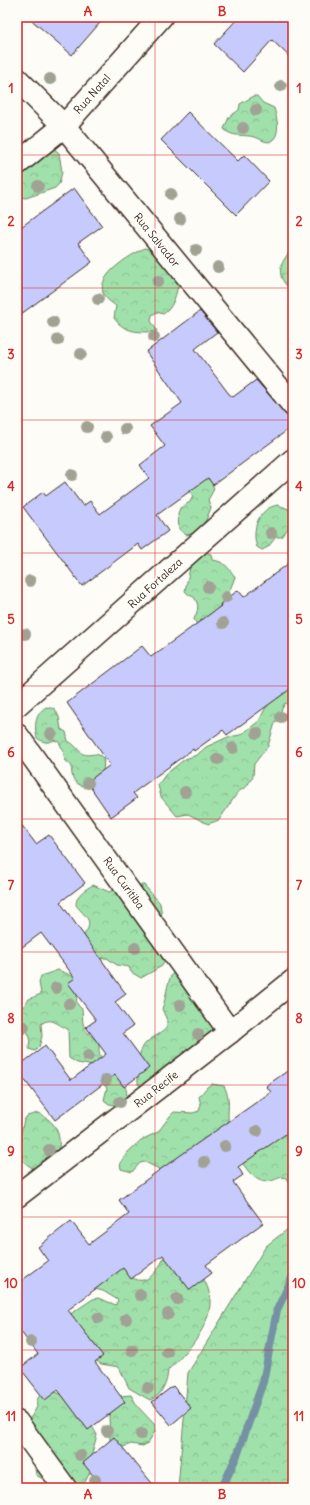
<svg xmlns="http://www.w3.org/2000/svg" width="310" height="1505" viewBox="0 0 310 1505" font-family="Delius,sans-serif">
  <style>
    .forest { fill: url(#forest-crowns); stroke: #6e8664 }
    .lines { fill: none; stroke-linecap: round; stroke-linejoin: round }
    .stream { stroke: #7592a4; stroke-width: 8 }
    .building { fill: #c7cafd; stroke: #3b2a1e }
    .street-casing { stroke: #3b2a1e; stroke-width: 25 }
    .secondary-casing { stroke: #3b2a1e; stroke-width: 25 }
    .street { stroke: #fdfcf7; stroke-width: 22 }
    .secondary { stroke: #fdfcf7; stroke-width: 22 }
    .tree { fill: #a0a293 }
    .grid { fill: none; stroke: #d62828; stroke-width: 1; stroke-opacity: 0.55 }
    .labels { text-anchor: middle; stroke-width: 3.5; stroke-linejoin: round; paint-order: stroke }
    .street-label { font-size: 11px; fill: #3b2a1e; stroke: #fdfcf7 }
    .neatline { fill: none; stroke: #d62828; stroke-width: 1.5 }
    .grid-label { font-size: 13px; text-anchor: middle; font-weight: bold; fill: #d62828 }
  </style>
  <defs>
    <pattern id="forest-crowns" width="20" height="18" patternUnits="userSpaceOnUse"><rect width="20" height="18" fill="#a0e1ab"/><path d="M2 6a3 3 0 1 1 6 0M12 15a3 3 0 1 1 6 0" fill="none" stroke="#8bc193"/></pattern>
  </defs>
  <rect width="100%" height="100%" fill="#fdfcf7"/>
  <filter id="ink" filterUnits="userSpaceOnUse"><feTurbulence type="fractalNoise" baseFrequency=".025" numOctaves="2"/><feDisplacementMap in="SourceGraphic" scale="8" xChannelSelector="R" yChannelSelector="G"/><feConvolveMatrix kernelMatrix="1 2 1 2 8 2 1 2 1" color-interpolation-filters="sRGB"/></filter>
  <g filter="url(#ink)">
    <!-- forest -->
    <g class="forest">
      <path d="M254,96H257L263,103L274,108C277,118 282,137 269,142C263,142 260,138 254,137C245,134 232,138 224,129L229,117L239,110L240,104Z"/>
      <polygon points="50,145 59,153 62,172 59,184 55,188 26,198 17,197 17,156"/>
      <path d="M145,248L151,250H163L179,282C176,293 174,308 163,314L157,312L152,315L151,321L157,331C141,333 124,333 114,318L116,306C111,302 105,299 103,293C97,274 131,255 145,248Z"/>
      <path d="M293,248V286L289,288C274,274 281,261 293,248Z"/>
      <polygon points="193,462 212,483 214,489 208,500 211,508 206,520 196,533 186,535 179,529 178,514 180,508 190,502 193,496 188,488"/>
      <path d="M278,505L289,509L292,515L289,527L282,537H276L268,547L262,550L257,547C251,530 258,508 278,505Z"/>
      <path d="M205,552L211,554L212,560C224,561 229,568 235,577L228,595L220,604L219,616L199,629L194,619C198,610 200,606 194,597L189,595L185,591L190,568L195,557Z"/>
      <polygon points="293,681 293,707 285,703 275,723 268,746 254,764 253,776 247,786 238,792 219,820 208,824 188,814 177,816 161,797 158,785 166,774 185,759 197,755 206,747 228,737 240,735 250,728 259,721 267,705"/>
      <path d="M46,707L55,709L59,717L61,729L66,732L68,741C75,744 79,752 83,754C91,757 96,750 104,759L103,772L92,786C77,788 70,780 72,766L65,760L63,750L59,742L54,740C48,744 42,742 37,738C34,726 35,714 46,707Z"/>
      <path d="M93,885L109,892L124,885H144L160,903L167,955L162,966L141,978L131,972L129,967L117,965L107,958L95,959L84,935C95,920 85,917 76,905C76,895 84,890 93,885Z"/>
      <path d="M58,970L75,977C76,981 78,986 78,990C77,999 74,1003 82,1009C83,1018 81,1027 89,1034C92,1037 96,1039 98,1043C100,1046 98,1051 100,1055C106,1070 140,1086 121,1106L109,1104L104,1100L107,1088L99,1080L89,1065L77,1063L69,1058L68,1029C57,1025 52,1016 41,1024L42,1036L39,1047L35,1051L29,1049L30,1037L27,1031L17,1039V1014L29,999L41,994L39,982L41,976Z"/>
      <path d="M179,973L192,994V1000C206,1010 213,1017 213,1034L182,1057L176,1059L173,1070L142,1087L138,1084C138,1070 136,1052 147,1042C153,1036 161,1035 167,1027V1020L162,1009C167,996 166,985 172,974Z"/>
      <path d="M212,1084L224,1086C232,1101 226,1110 229,1125L161,1170L145,1162L140,1163L132,1172L121,1169L120,1163L127,1153L141,1140L158,1132L170,1116L174,1112L193,1113L199,1111L201,1105L199,1097L207,1087Z"/>
      <path d="M38,1113C57,1122 62,1135 58,1155L35,1170L21,1160L17,1149L24,1120L27,1116Z"/>
      <path d="M283,1124L293,1132V1190L286,1178C280,1176 278,1179 271,1181C257,1185 248,1171 241,1161Z"/>
      <polygon points="293,1225 293,1477 288,1488 178,1488 188,1373 266,1246"/>
      <path d="M169,1256L207,1270L204,1280C224,1313 190,1350 168,1370C167,1383 163,1395 150,1400L129,1388L119,1367L101,1364L91,1357L69,1315L93,1299L98,1298L116,1305L118,1300L103,1291L91,1288L121,1264C124,1268 128,1276 133,1278C148,1287 159,1268 164,1258Z"/>
      <path d="M47,1390C70,1393 87,1416 97,1435L92,1453L93,1466L82,1488H58L36,1475L28,1422L37,1407C35,1398 40,1395 47,1390Z"/>
      <polygon points="131,1395 138,1407 155,1425 155,1431 148,1443 143,1446 131,1444 118,1449 110,1441 109,1416 113,1399 119,1396"/>
    </g>
    <g class="lines">
      <!-- stream -->
      <polyline class="stream" points="222,1488 238,1453 263,1382 277,1310 293,1276"/>
    </g>
    <!-- building -->
    <g class="building">
      <polygon points="28,17 105,17 72,55"/>
      <polygon points="239,17 293,17 293,60 272,40 243,72 214,44"/>
      <polygon points="188,112 238,161 244,155 269,181 236,215 161,140"/>
      <polygon points="74,188 102,226 78,243 92,262 17,317 17,230"/>
      <polygon points="200,311 217,332 195,349 229,394 233,397 256,380 288,416 293,423 293,426 213,485 208,478 157,515 168,531 142,550 138,544 82,586 23,507 43,492 46,496 65,482 83,506 90,501 100,514 149,478 140,465 165,446 150,426 182,403 146,352"/>
      <polygon points="293,560 293,687 227,735 223,730 194,751 193,749 133,793 137,798 111,817 87,782 110,765 67,703 142,646 151,657 221,606 220,605 238,590 244,597"/>
      <polygon points="17,819 36,844 49,835 85,883 60,902 126,994 115,1002 133,1026 123,1033 149,1068 124,1087 115,1075 55,1120 17,1070 17,1067 45,1046 71,1080 106,1054 86,1027 96,1020 68,983 75,978 41,933 17,951"/>
      <polygon points="293,1067 293,1129 238,1167 243,1175 233,1182 263,1223 206,1265 212,1273 190,1290 163,1255 131,1279 123,1268 68,1310 103,1356 95,1362 125,1402 88,1430 58,1390 45,1400 20,1368 38,1354 17,1327 17,1284 48,1261 38,1247 71,1221 89,1244 129,1214 119,1200 158,1171 271,1092 266,1086"/>
      <polygon points="173,1386 191,1408 171,1425 152,1402"/>
      <polygon points="114,1437 156,1488 103,1488 83,1463"/>
    </g>
    <g class="lines">
      <defs>
        <g id="street">
          <polyline points="17,79 64,126 293,405"/>
          <polyline points="17,164 64,126 161,17"/>
          <polyline points="17,705 293,460"/>
          <polyline points="17,735 230,1032"/>
          <polyline points="17,1196 230,1032 293,981"/>
        </g>
        <polyline id="secondary" points="17,1422 65,1488"/>
      </defs>
      <!-- street casing -->
      <use href="#street" class="street-casing"/>
      <!-- secondary casing -->
      <use href="#secondary" class="secondary-casing"/>
      <!-- street -->
      <use href="#street" class="street"/>
      <!-- secondary -->
      <use href="#secondary" class="secondary"/>
    </g>
    <!-- trees -->
    <g class="tree">
      <circle cx="50" cy="79" r="6"/>
      <circle cx="281" cy="86" r="6"/>
      <circle cx="256" cy="110" r="6"/>
      <circle cx="243" cy="128" r="6"/>
      <circle cx="38" cy="186" r="6"/>
      <circle cx="171" cy="194" r="6"/>
      <circle cx="180" cy="219" r="6"/>
      <circle cx="196" cy="250" r="6"/>
      <circle cx="218" cy="267" r="6"/>
      <circle cx="158" cy="281" r="6"/>
      <circle cx="98" cy="299" r="6"/>
      <circle cx="53" cy="322" r="6"/>
      <circle cx="154" cy="337" r="6"/>
      <circle cx="58" cy="340" r="6"/>
      <circle cx="81" cy="354" r="6"/>
      <circle cx="87" cy="427" r="6"/>
      <circle cx="125" cy="429" r="6"/>
      <circle cx="106" cy="437" r="6"/>
      <circle cx="72" cy="475" r="6"/>
      <circle cx="271" cy="533" r="6"/>
      <circle cx="30" cy="581" r="6"/>
      <circle cx="208" cy="587" r="6"/>
      <circle cx="226" cy="597" r="6"/>
      <circle cx="223" cy="623" r="6"/>
      <circle cx="25" cy="634" r="6"/>
      <circle cx="281" cy="717" r="6"/>
      <circle cx="257" cy="733" r="6"/>
      <circle cx="51" cy="734" r="6"/>
      <circle cx="233" cy="748" r="6"/>
      <circle cx="218" cy="759" r="6"/>
      <circle cx="88" cy="783" r="6"/>
      <circle cx="185" cy="792" r="6"/>
      <circle cx="135" cy="948" r="6"/>
      <circle cx="56" cy="988" r="6"/>
      <circle cx="69" cy="1004" r="6"/>
      <circle cx="180" cy="1005" r="6"/>
      <circle cx="24" cy="1027" r="6"/>
      <circle cx="198" cy="1034" r="6"/>
      <circle cx="88" cy="1056" r="6"/>
      <circle cx="106" cy="1080" r="6"/>
      <circle cx="120" cy="1102" r="6"/>
      <circle cx="257" cy="1131" r="6"/>
      <circle cx="225" cy="1146" r="6"/>
      <circle cx="49" cy="1150" r="6"/>
      <circle cx="204" cy="1162" r="6"/>
      <circle cx="140" cy="1295" r="6"/>
      <circle cx="177" cy="1299" r="6"/>
      <circle cx="168" cy="1314" r="6"/>
      <circle cx="98" cy="1318" r="6"/>
      <circle cx="126" cy="1319" r="6"/>
      <circle cx="31" cy="1342" r="6"/>
      <circle cx="132" cy="1350" r="6"/>
      <circle cx="167" cy="1352" r="6"/>
      <circle cx="148" cy="1388" r="6"/>
      <circle cx="107" cy="1431" r="6"/>
      <circle cx="141" cy="1434" r="6"/>
      <circle cx="80" cy="1455" r="6"/>
      <circle cx="95" cy="1480" r="6"/>
    </g>
  </g>
  <!-- grid -->
  <path class="grid" d="M155,17V1488M17,155H293M17,288H293M17,420H293M17,553H293M17,686H293M17,819H293M17,952H293M17,1085H293M17,1217H293M17,1350H293"/>
  <g class="labels">
    <!-- street labels -->
    <g class="street-label">
      <text transform="translate(92 94) rotate(-48)" y="4">Rua Natal</text>
      <text transform="translate(157 240) rotate(51)" y="4">Rua Salvador</text>
      <text transform="translate(155 583) rotate(-42)" y="4">Rua Fortaleza</text>
      <text transform="translate(124 883) rotate(54)" y="4">Rua Curitiba</text>
      <text transform="translate(156 1089) rotate(-38)" y="4">Rua Recife</text>
    </g>
  </g>
  <!-- margin -->
  <rect width="310" height="1505" fill="none" stroke="#fdfcf7" stroke-width="44"/>
  <rect x="22" y="22" width="266" height="1461" class="neatline"/>
  <g class="grid-label">
    <text x="88" y="16">A</text>
    <text x="222" y="16">B</text>
    <text x="11" y="93">1</text>
    <text x="299" y="93">1</text>
    <text x="11" y="226">2</text>
    <text x="299" y="226">2</text>
    <text x="11" y="359">3</text>
    <text x="299" y="359">3</text>
    <text x="11" y="491">4</text>
    <text x="299" y="491">4</text>
    <text x="11" y="624">5</text>
    <text x="299" y="624">5</text>
    <text x="11" y="757">6</text>
    <text x="299" y="757">6</text>
    <text x="11" y="890">7</text>
    <text x="299" y="890">7</text>
    <text x="11" y="1023">8</text>
    <text x="299" y="1023">8</text>
    <text x="11" y="1156">9</text>
    <text x="299" y="1156">9</text>
    <text x="11" y="1288">10</text>
    <text x="299" y="1288">10</text>
    <text x="11" y="1421">11</text>
    <text x="299" y="1421">11</text>
    <text x="88" y="1499">A</text>
    <text x="222" y="1499">B</text>
  </g>
</svg>
